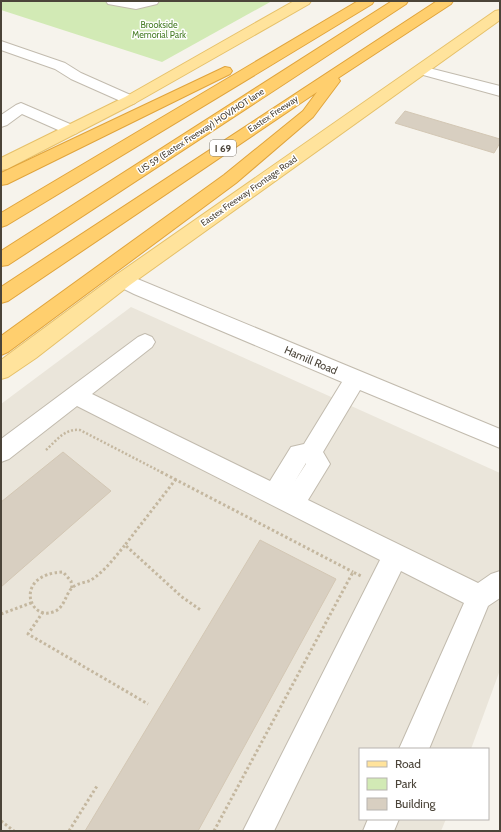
<svg xmlns="http://www.w3.org/2000/svg" width="501" height="832" viewBox="0 0 501 832" font-family="Cabin,sans-serif">
  <style>
    .residential { fill: #eae5da }
    .green { fill: #d2eab5 }
    .building { fill: #d8cfc1; stroke: #d3c7b4 }
    .lines { fill: none; stroke-linecap: round; stroke-linejoin: round }
    .minor-casing { stroke: #c2bbae; stroke-width: 2 }
    .major-casing { stroke: #e6c16a; stroke-width: 2 }
    .highway-casing { stroke: #e0a43c; stroke-width: 2 }
    .path-far1 { stroke: #c4b79f; stroke-width: 2.5; stroke-dasharray: 2 2; stroke-linecap: butt }
    .path { stroke: #c4b79f; stroke-width: 3; stroke-dasharray: 2.5 2.5; stroke-linecap: butt }
    .minor { fill: #fff; fill-rule: evenodd }
    .major { fill: #ffe39c; fill-rule: evenodd }
    .highway { fill: #ffcf6e; fill-rule: evenodd }
    .labels { text-anchor: middle; stroke-width: 3; stroke-linejoin: round; paint-order: stroke }
    .far-park-label { font-size: 9px; fill: #4a7f2a; stroke: #fff }
    .far-street-label { font-size: 9px; fill: #4b4439; stroke: #fff }
    .shield { fill: #fff; stroke: #817c74; stroke-width: 1 }
    .shield-label { font-size: 10px; font-weight: bold; fill: #4b4439 }
    .street-label { font-size: 11px; fill: #4b4439; stroke: #fff }
  </style>
  <rect width="100%" height="100%" fill="#f6f3ec"/>
  <!-- residential -->
  <polygon class="residential" points="131,307 500,473 500,670 471,749 360,749 360,819 446,819 441,831 1,831 1,404"/>
  <!-- green -->
  <polygon class="green" points="1,1 272,1 162,62 1,10"/>
  <!-- building -->
  <g class="building">
    <polygon points="405,111 500,139 500,143 494,153 395,123"/>
    <polygon points="63,452 111,491 1,587 1,502"/>
    <polygon points="260,540 336,579 198,831 85,831"/>
  </g>
  <g class="lines">
    <defs>
      <g id="minor">
        <polygon points="106,1 159,1 157,4 136,9 108,4"/>
        <polygon points="1,41 65,63 81,73 135,97 138,100 135,103 130,105 125,103 71,79 55,69 1,50"/>
        <polygon points="421,66 500,86 500,96 416,73 414,70 416,67"/>
        <polygon points="21,103 77,127 79,130 77,133 71,135 65,133 22,114 7,125 1,127 1,115 16,105"/>
        <path d="M123,273L500,429V448L360,390L323,452L330,464L308,500L478,583L491,574L500,571V598L488,606L429,749H399L464,603L401,571L274,831H243L380,560L77,406L9,459L1,462V439L138,337L145,334L152,337L155,342L152,347L92,394L270,481L291,447L304,444L342,382L134,294L116,285L113,280L116,275ZM306,463V464L295,481Z"/>
        <polygon points="368,819 399,819 394,831 363,831"/>
      </g>
      <g id="major">
        <polygon points="294,1 311,1 309,4 135,103 7,169 1,170 1,158 125,97"/>
        <polygon points="500,10 500,20 130,285 36,358 8,377 1,379 1,360 116,275 495,11"/>
      </g>
      <g id="highway">
        <polygon points="358,1 374,1 372,4 7,225 1,227 1,213"/>
        <polygon points="392,1 408,1 406,4 8,265 1,266 1,251"/>
        <polygon points="437,1 453,1 451,4 338,78 340,81 313,117 236,183 8,352 1,355 1,336 224,175 303,111 317,92 8,301 1,303 1,287"/>
        <polygon points="225,67 230,68 232,71 230,74 7,184 1,185 1,173"/>
      </g>
    </defs>
    <!-- minor casing -->
    <use href="#minor" class="minor-casing"/>
    <!-- major casing -->
    <use href="#major" class="major-casing"/>
    <!-- highway casing -->
    <use href="#highway" class="highway-casing"/>
    <!-- path-far1 -->
    <path class="path-far1" d="M46,450C56,441 65,428 80,430L163,473"/>
    <!-- path -->
    <g class="path">
      <polyline points="161,472 353,572"/>
      <polyline points="176,479 125,545 182,597 202,611"/>
      <path d="M72,588L71,581L63,572C14,574 28,621 53,612C64,609 65,596 71,589C76,583 85,583 91,580C105,571 115,557 125,545"/>
      <polyline points="43,612 28,634 148,704"/>
      <polyline points="1,614 31,603"/>
      <polyline points="1,821 14,831"/>
      <polyline points="69,831 97,786"/>
      <polyline points="214,831 353,572 361,576"/>
    </g>
    <!-- minor -->
    <use href="#minor" class="minor"/>
    <!-- major -->
    <use href="#major" class="major"/>
    <!-- highway -->
    <use href="#highway" class="highway"/>
  </g>
  <g class="labels">
    <!-- far-park labels -->
    <g class="far-park-label">
      <text x="159" y="28">Brookside<tspan x="159" dy="10">Memorial Park</tspan></text>
    </g>
    <!-- far-street labels -->
    <g class="far-street-label">
      <text transform="translate(273 114) rotate(-34)" y="3">Eastex Freeway</text>
      <text transform="translate(201 131) rotate(-33)" y="3">US 59 (Eastex Freeway) HOV/HOT lane</text>
      <text transform="translate(249 191) rotate(-35)" y="3">Eastex Freeway Frontage Road</text>
    </g>
    <!-- shield labels -->
    <rect class="shield" x="210" y="140" width="26" height="16" rx="3"/>
    <g class="shield-label">
      <text x="223" y="152">I 69</text>
    </g>
    <!-- street labels -->
    <g class="street-label">
      <text transform="translate(311 360) rotate(23)" y="4">Hamill Road</text>
    </g>
  </g>
  <!-- border -->
  <rect width="501" height="832" fill="none" stroke="#4b4439" stroke-width="4"/>
  <!-- legend -->
  <rect x="359" y="748" width="130" height="72" fill="#ffffff" stroke="#b7b4b0"/>
  <rect x="367" y="761" width="20" height="6" fill="#ffe39c" stroke="#b7b4b0"/>
  <text x="395" y="768" font-size="12" fill="#4b4439">Road</text>
  <rect x="367" y="778" width="20" height="12" fill="#d2eab5" stroke="#b7b4b0"/>
  <text x="395" y="788" font-size="12" fill="#4b4439">Park</text>
  <rect x="367" y="798" width="20" height="12" fill="#d8cfc1" stroke="#b7b4b0"/>
  <text x="395" y="808" font-size="12" fill="#4b4439">Building</text>
</svg>
